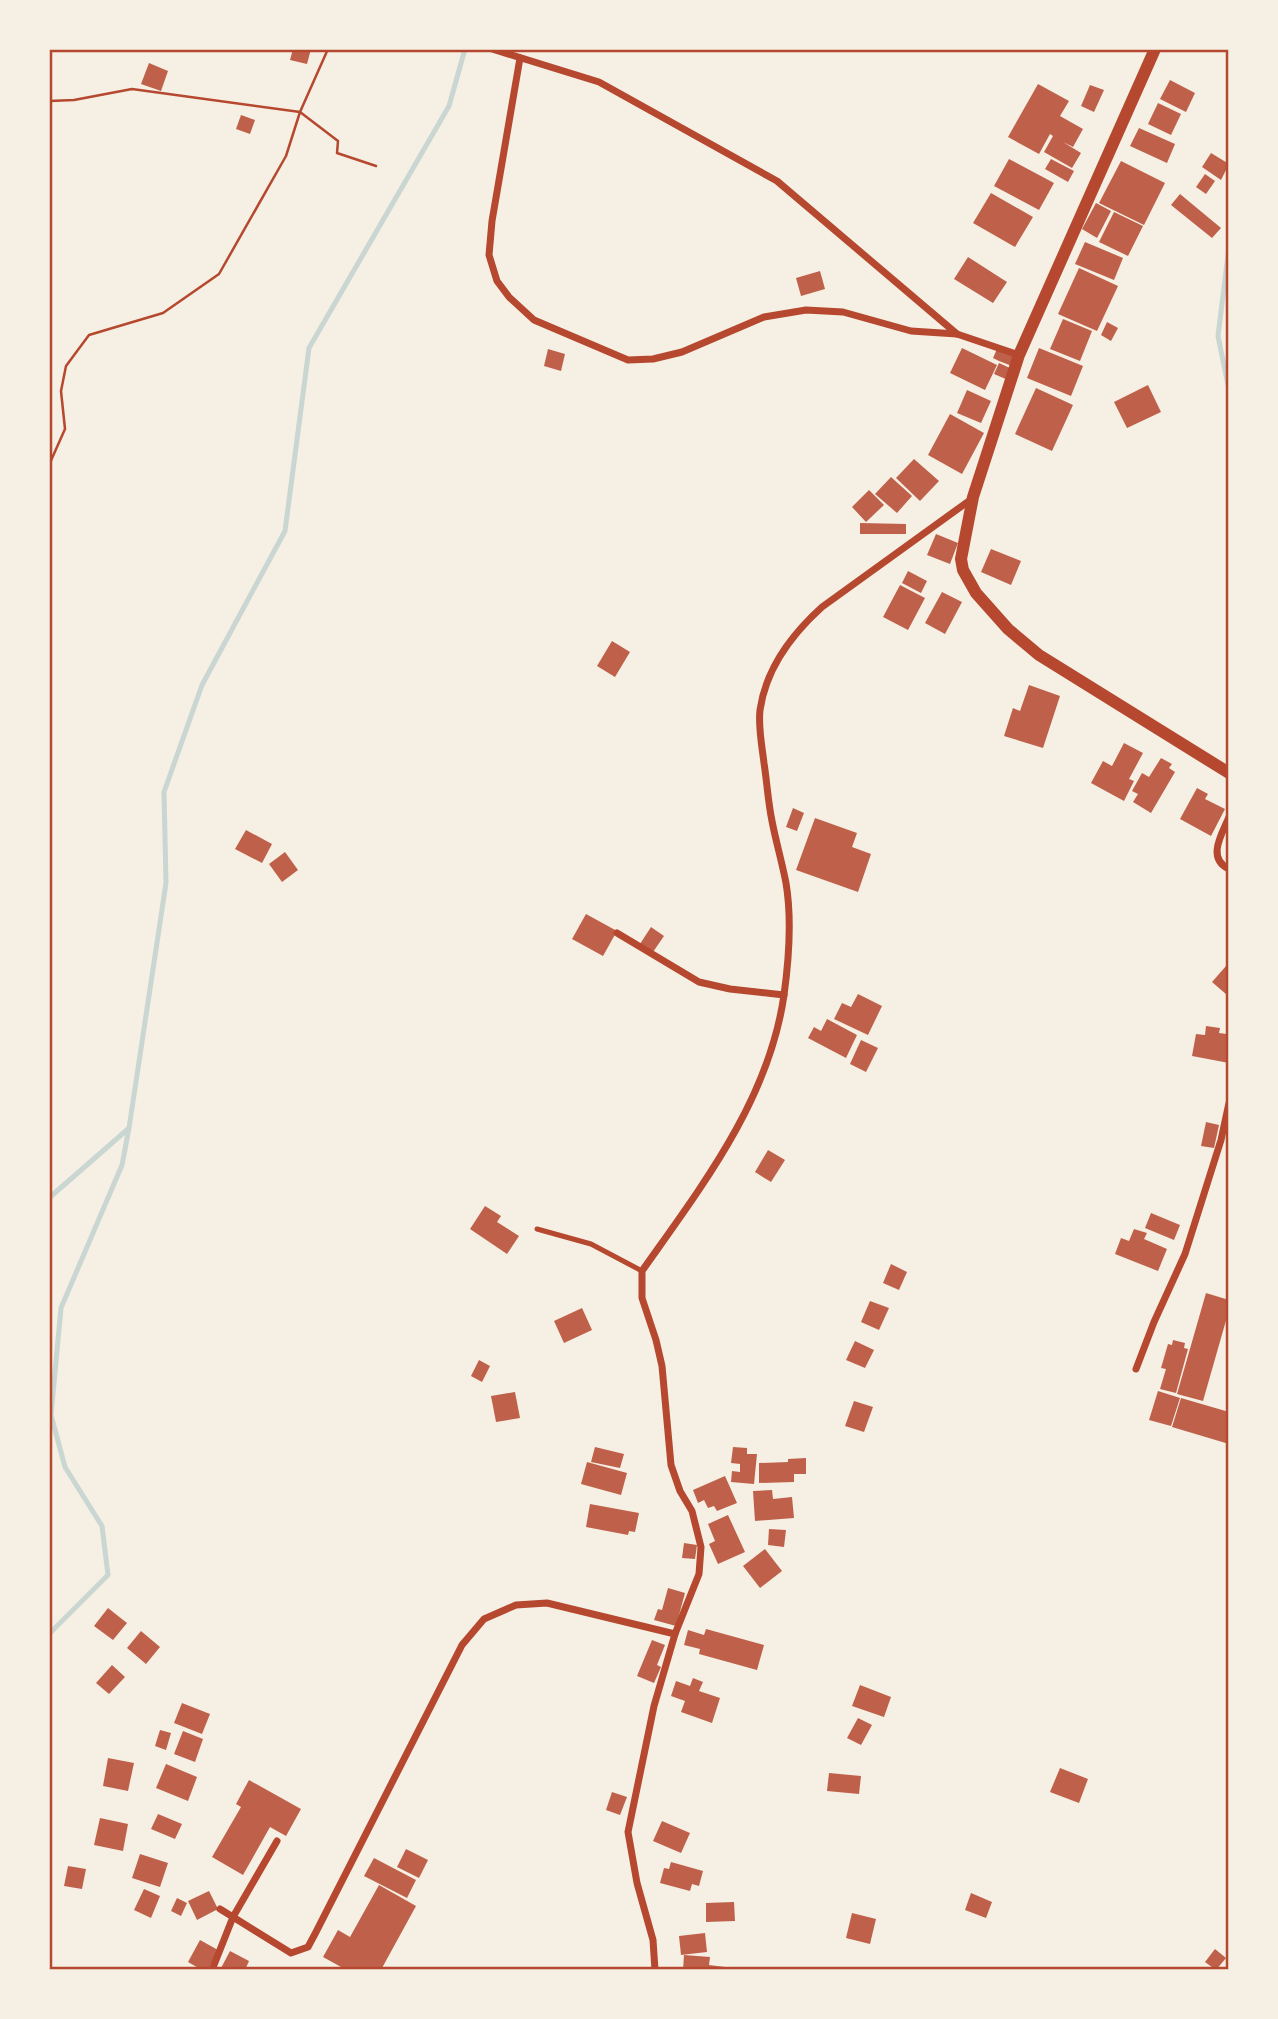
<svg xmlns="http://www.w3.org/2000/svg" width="1278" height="2019" viewBox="0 0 1278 2019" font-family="Overpass,sans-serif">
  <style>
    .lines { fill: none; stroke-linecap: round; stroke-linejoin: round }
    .stream { stroke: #c9d6d2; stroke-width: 5 }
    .building { fill: #bf614a }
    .path { stroke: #b5482f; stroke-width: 2.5 }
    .service { stroke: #b5482f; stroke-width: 5 }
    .minor { stroke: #b5482f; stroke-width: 7 }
    .tertiary { stroke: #b5482f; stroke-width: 12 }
    .neatline { fill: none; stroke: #b5482f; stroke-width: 2.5 }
  </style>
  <rect width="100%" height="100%" fill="#f6efe4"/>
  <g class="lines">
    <!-- stream -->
    <g class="stream">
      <polyline points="1229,247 1218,336 1229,390"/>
      <polyline points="49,1198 128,1129"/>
      <polyline points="49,1634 108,1575 102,1526 65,1467 51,1415 61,1308 122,1165 129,1128 166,883 164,792 202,685 285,531 309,348 449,106 465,49"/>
    </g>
  </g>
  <!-- building -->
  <g class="building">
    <polygon points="293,49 311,49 307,64 290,60"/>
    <polygon points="149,63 168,71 161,91 141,84"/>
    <polygon points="1170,80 1195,93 1186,112 1160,99"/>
    <polygon points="1038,84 1069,101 1060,116 1083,129 1073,147 1063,142 1081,153 1072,168 1044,152 1053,136 1050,134 1039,154 1008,137"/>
    <polygon points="1090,85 1104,90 1094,112 1081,106"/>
    <polygon points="1158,103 1181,114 1171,135 1148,124"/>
    <polygon points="241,115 255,120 250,134 236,129"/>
    <polygon points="1139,128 1175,144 1167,163 1130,146"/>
    <polygon points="1211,153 1229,164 1221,180 1202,167"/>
    <polygon points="1009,159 1054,183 1039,210 994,186"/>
    <polygon points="1051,159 1074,171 1068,182 1045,169"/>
    <polygon points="1121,161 1165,183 1144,225 1099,203"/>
    <polygon points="1205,174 1215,181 1206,194 1196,187"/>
    <polygon points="991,193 1033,217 1015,247 973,223"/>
    <polygon points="1180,194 1221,228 1212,238 1171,205"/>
    <polygon points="1096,203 1111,211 1097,238 1082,229"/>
    <polygon points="1114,212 1143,226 1128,256 1099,242"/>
    <polygon points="1085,242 1123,258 1114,280 1075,264"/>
    <polygon points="968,257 1007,282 993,303 954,279"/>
    <polygon points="1079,268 1118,286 1097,331 1058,314"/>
    <polygon points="820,271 825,289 801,296 796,278"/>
    <polygon points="1063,319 1092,331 1080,361 1050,349"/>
    <polygon points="1107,322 1118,328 1111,341 1101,335"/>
    <polygon points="962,348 997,365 985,390 950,373"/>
    <polygon points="1039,348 1083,366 1071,396 1027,378"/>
    <polygon points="548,349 565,354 561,371 544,366"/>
    <polygon points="997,349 1016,356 1012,366 999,361 1000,358 999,361 993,358"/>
    <polygon points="999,363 1012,369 1008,380 994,374"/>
    <polygon points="1148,385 1161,412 1127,428 1114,402"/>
    <polygon points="1036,388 1073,405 1052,451 1015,434"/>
    <polygon points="967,390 991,401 981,423 957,413"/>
    <polygon points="950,414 984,433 962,474 928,455"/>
    <polygon points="914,459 939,481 920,501 896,478"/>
    <polygon points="891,477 912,496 897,513 875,494"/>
    <polygon points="869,490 884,505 866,522 852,507"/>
    <polygon points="860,523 906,524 906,534 860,534"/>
    <polygon points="936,534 958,543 950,564 927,555"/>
    <polygon points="991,549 1021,561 1011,585 981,572"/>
    <polygon points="908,571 927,581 921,593 902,583"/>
    <polygon points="900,585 925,598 908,630 883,617"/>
    <polygon points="942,592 962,602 945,634 925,623"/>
    <polygon points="612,641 630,652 615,677 597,666"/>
    <polygon points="1029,685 1060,696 1043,748 1004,736 1013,708 1020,711"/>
    <polygon points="1124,743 1143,753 1129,779 1134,781 1124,801 1091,783 1103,761 1112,766"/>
    <polygon points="1161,758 1172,764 1169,768 1175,772 1151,813 1133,802 1138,794 1132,791 1142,773 1149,777"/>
    <polygon points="1197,788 1208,794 1205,799 1225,809 1211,836 1180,819"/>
    <polygon points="793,808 804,813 797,831 786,827"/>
    <polygon points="815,818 857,833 852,847 871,854 858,892 796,870"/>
    <polygon points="246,830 272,844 262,863 235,849"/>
    <polygon points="285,852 298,870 282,882 269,864"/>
    <polygon points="586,914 617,931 603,956 572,939"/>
    <polygon points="651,927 664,936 653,952 640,944"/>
    <polygon points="1226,966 1229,969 1229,993 1227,995 1212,982"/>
    <polygon points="858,994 882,1006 868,1035 834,1019 842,1003 851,1007"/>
    <polygon points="827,1019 857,1035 846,1058 808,1038 814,1027 821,1031"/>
    <polygon points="1206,1026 1220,1028 1219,1033 1227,1034 1226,1040 1229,1040 1229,1063 1192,1056 1196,1034 1205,1035"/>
    <polygon points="861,1040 878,1048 866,1072 850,1064"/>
    <polygon points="1206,1122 1219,1125 1214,1148 1201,1146"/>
    <polygon points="768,1150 785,1160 771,1182 755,1172"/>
    <polygon points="485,1206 501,1216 497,1222 519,1236 507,1254 470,1229"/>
    <polygon points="1151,1213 1180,1225 1174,1240 1145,1228"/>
    <polygon points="1134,1229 1147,1233 1144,1239 1167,1249 1158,1271 1115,1254 1121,1238 1129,1241"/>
    <polygon points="891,1264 907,1272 899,1290 883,1283"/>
    <polygon points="1206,1293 1229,1300 1229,1310 1203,1401 1177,1394"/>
    <polygon points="870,1301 889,1308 879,1330 861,1322"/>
    <polygon points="582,1308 592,1330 564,1343 554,1321"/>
    <polygon points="1173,1340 1185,1343 1184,1348 1188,1349 1176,1393 1160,1389 1166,1369 1161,1368 1168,1344 1172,1345"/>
    <polygon points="855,1341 874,1350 865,1368 846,1360"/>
    <polygon points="479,1360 490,1366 482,1382 471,1376"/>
    <polygon points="1158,1391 1180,1398 1171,1426 1149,1420"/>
    <polygon points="515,1392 520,1418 496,1422 491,1396"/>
    <polygon points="1181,1398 1229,1412 1229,1444 1172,1427"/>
    <polygon points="854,1401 873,1407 864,1432 845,1426"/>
    <polygon points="595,1447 624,1454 620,1468 591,1462"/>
    <polygon points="733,1447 747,1448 747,1454 757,1454 754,1484 731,1482 732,1471 740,1472 740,1464 731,1463"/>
    <polygon points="806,1458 806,1474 794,1474 794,1482 759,1483 759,1463 788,1462 788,1459"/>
    <polygon points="587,1462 627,1473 621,1495 581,1484"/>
    <polygon points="725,1476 737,1503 717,1511 714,1506 708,1508 704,1500 698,1503 693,1490"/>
    <polygon points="772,1490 773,1499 792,1497 794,1518 755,1521 753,1491"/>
    <polygon points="590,1504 639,1513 635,1532 629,1531 628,1535 586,1527"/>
    <polygon points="728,1515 745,1552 718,1564 709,1544 715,1541 708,1524"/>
    <polygon points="769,1529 786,1530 784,1547 768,1545"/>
    <polygon points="684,1543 697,1545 695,1559 682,1558"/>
    <polygon points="765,1549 782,1571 760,1588 743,1566"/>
    <polygon points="668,1588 685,1593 676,1626 654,1620 658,1609 662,1610"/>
    <polygon points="108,1608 127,1623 113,1640 94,1626"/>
    <polygon points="706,1629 764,1645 757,1670 699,1654 700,1649 684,1645 688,1630 704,1635"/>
    <polygon points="141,1631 160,1647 146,1664 127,1648"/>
    <polygon points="652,1640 665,1645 657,1665 661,1667 654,1683 637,1676"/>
    <polygon points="112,1665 125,1677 109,1694 96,1683"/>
    <polygon points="693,1678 703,1682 699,1691 720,1698 712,1723 681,1712 685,1701 671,1696 676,1681 690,1686"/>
    <polygon points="860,1685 891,1697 884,1717 852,1706"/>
    <polygon points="182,1703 210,1714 202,1734 174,1723"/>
    <polygon points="858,1718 872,1725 861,1745 847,1738"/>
    <polygon points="160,1730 171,1733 166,1750 155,1746"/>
    <polygon points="183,1731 203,1739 195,1762 174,1754"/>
    <polygon points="108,1758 134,1763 128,1791 103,1786"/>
    <polygon points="166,1764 197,1777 188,1801 156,1788"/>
    <polygon points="1060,1768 1088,1779 1079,1803 1050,1792"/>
    <polygon points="829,1773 861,1776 859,1794 827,1791"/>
    <polygon points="249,1780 301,1809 286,1836 270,1827 243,1875 212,1857 241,1807 236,1804"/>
    <polygon points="612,1792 627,1797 620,1815 606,1810"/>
    <polygon points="158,1814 182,1824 175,1839 151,1829"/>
    <polygon points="100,1818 128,1824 123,1851 94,1845"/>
    <polygon points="662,1821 690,1833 681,1853 653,1841"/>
    <polygon points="406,1849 428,1860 419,1878 397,1867"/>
    <polygon points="140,1854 168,1863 160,1887 132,1878"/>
    <polygon points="374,1858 416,1880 407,1898 364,1876"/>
    <polygon points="671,1862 703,1871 699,1886 692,1884 690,1891 660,1883 664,1868 669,1869"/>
    <polygon points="68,1866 86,1869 82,1889 64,1886"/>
    <polygon points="379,1885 416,1906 382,1968 385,1970 339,1970 341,1967 323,1957 338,1930 350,1937"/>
    <polygon points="144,1889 160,1896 151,1918 134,1910"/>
    <polygon points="209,1891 218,1909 197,1920 188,1901"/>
    <polygon points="971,1893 992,1902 986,1918 965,1910"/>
    <polygon points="177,1898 187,1903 181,1916 171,1911"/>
    <polygon points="734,1902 735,1921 706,1922 706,1903"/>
    <polygon points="852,1913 876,1919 870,1944 846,1938"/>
    <polygon points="705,1933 707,1952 681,1955 679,1936"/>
    <polygon points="200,1940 218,1950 208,1970 202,1970 188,1962"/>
    <polygon points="1215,1949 1226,1958 1216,1970 1205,1962"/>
    <polygon points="230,1951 249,1961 245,1970 220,1970"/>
    <polygon points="684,1955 710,1957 709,1965 725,1967 725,1970 683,1970"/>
  </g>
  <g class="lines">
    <!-- path -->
    <g class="path">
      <polyline points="49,101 74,100 132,89 300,112 338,141 337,153 376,166"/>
      <polyline points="49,465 65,429 61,391 66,366 89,335 163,313 219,274 286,156 300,112 328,49"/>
    </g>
    <!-- service -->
    <polyline class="service" points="537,1229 591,1244 642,1271"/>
    <!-- minor -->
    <g class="minor">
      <polyline points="492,49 599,82 777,181 957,334"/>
      <polyline points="520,58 492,221 489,255 497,281 509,297 534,320 628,360 653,359 682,352 764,317 806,310 843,312 911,331 957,334 1019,355"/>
      <path d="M1229,817C1222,834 1206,858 1229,869"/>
      <polyline points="617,933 699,982 730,989 784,995"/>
      <polyline points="1136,1369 1154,1322 1185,1254 1221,1140 1229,1103"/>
      <polyline points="277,1841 233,1917 291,1953 308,1947 316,1932 462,1645 484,1619 516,1605 547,1603 675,1634"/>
      <polyline points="212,1970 233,1917 220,1909"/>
      <path d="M655,1970L653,1940L637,1883L628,1832L654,1706L675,1634L699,1574L701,1547L692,1511L680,1491L671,1465L662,1366L656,1340L642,1298V1271C702,1186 769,1100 784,995C789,959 792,919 786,883C782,862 776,842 772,821C768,802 767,782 764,763C762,746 758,727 760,710C766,668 791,635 822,607L973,498"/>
    </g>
    <!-- tertiary -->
    <polyline class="tertiary" points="1155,49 1019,355 973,497 961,559 963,570 976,593 1008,629 1039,655 1229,773"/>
  </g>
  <!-- border -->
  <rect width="1278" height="2019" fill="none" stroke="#f6efe4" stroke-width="102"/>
  <rect x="51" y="51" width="1176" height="1917" class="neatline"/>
</svg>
